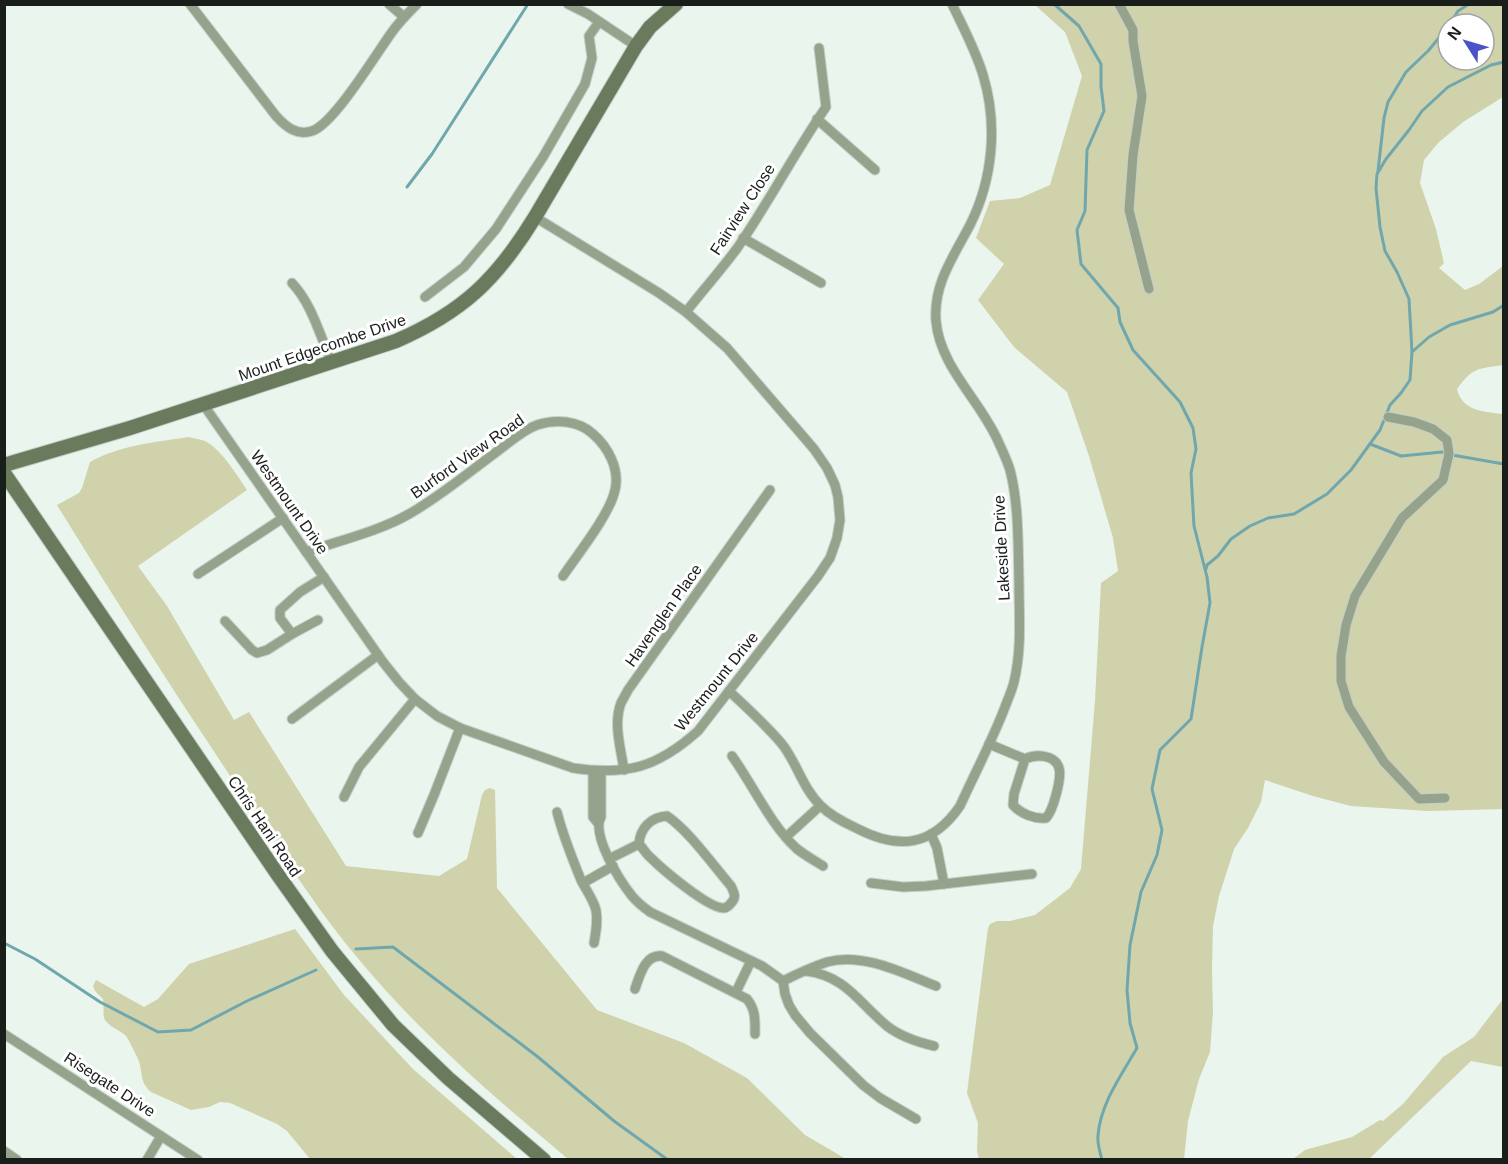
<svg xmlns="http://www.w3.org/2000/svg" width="1508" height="1164" viewBox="0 0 1508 1164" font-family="Helvetica,sans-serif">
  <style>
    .green { fill: #d0d2ac; fill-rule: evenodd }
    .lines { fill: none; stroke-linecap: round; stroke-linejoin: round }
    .stream { stroke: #70a7ac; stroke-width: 3 }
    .street-casing { stroke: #c4cec7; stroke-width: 11 }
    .secondary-casing { stroke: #c4cec7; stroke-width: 16 }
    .street { stroke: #95a28c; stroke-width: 9 }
    .secondary { stroke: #697b5c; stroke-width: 14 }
    .labels { text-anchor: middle; stroke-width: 6; stroke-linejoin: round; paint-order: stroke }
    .street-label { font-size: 16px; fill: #191e1b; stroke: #fff }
  </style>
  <rect width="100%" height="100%" fill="#e9f5ed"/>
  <!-- green -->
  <g class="green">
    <path d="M1035,5H1503V97L1463,122L1438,143L1424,160L1420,183L1436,229L1444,263L1439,268L1465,290L1479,284L1503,266V365C1478,369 1473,367 1457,389C1462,411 1484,412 1503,414V809L1428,811L1351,806L1313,796L1265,780L1261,802L1248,828L1234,849L1219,896L1213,926L1212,970L1213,1012L1210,1052L1199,1079L1188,1121L1184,1159H979L977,1151L978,1123L967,1093L988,928L990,924L997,921H1010L1035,915L1070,888L1081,869L1095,701L1101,583L1118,571L1113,538L1089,456L1067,392L1014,347L978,300L1004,264L976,238L990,201L1020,198L1050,185L1082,76L1065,32ZM1448,24H1484V60H1448Z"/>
    <path d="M189,437C195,439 202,439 207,442C224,453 236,474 247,490L138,566L167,606L234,720L249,712L346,866L439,876L467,859L482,795L485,790L490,788L495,790L497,888L597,1010L684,1043L747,1078L805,1135L846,1159H568C495,1098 423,1036 361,962C317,911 281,852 243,795C179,700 117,603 57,505L79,493L82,488L90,462C120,445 156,442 189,437Z"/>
    <path d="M295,929L344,995L413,1069L517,1159H310L287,1131L277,1124L230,1103L220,1102L209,1107L191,1110L151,1092C138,1081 144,1070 137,1057C134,1051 130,1042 126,1036C120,1030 107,1026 104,1018C103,1012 104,1004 103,999L95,991L93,986L96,980L144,1007L158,999L189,964Z"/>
    <polygon points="1503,999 1503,1067 1471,1061 1369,1159 1293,1159 1305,1150 1352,1137 1380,1120 1383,1121 1403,1104 1443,1057 1474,1037"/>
  </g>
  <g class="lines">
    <!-- stream -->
    <g class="stream">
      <path d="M1054,4L1079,26L1101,64V86L1104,111L1087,150L1085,211L1077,230L1081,264L1118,308L1120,322L1133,350L1180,402L1193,428L1196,449L1191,473L1194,526L1207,577L1210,603L1202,647L1191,719L1160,750L1152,789L1162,830L1157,855L1141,892L1130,945L1127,990L1130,1023L1137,1048C1122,1074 1100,1104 1098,1136C1097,1143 1100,1152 1102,1160"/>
      <polyline points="1450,24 1458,11 1469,4"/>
      <polyline points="1378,171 1384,118 1388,102 1406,72 1428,51 1448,27"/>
      <polyline points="407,187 432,154 528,4"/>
      <polyline points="1412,352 1409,299 1397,272 1385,251 1380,227 1376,188 1377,174 1386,159 1409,130 1422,111 1448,87 1491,65 1504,62"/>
      <polyline points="1370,444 1401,456 1442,452 1446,453"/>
      <polyline points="1452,455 1504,464"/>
      <polyline points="1206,569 1207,565 1218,556 1231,539 1250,526 1268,518 1294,514 1327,494 1351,470 1380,430 1390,405 1401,393 1410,380 1412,352 1429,337 1450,325 1493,312 1504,305"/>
      <polyline points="4,943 35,959 100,1002 158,1032 191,1030 247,1001 316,970"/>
      <polyline points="356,949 393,947 538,1057 614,1121 668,1160"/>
    </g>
    <defs>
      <g id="street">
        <path d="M190,4L276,116C286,127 297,136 312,131C334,124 376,54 392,32C399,22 408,13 417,4"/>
        <polyline points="389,4 404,17"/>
        <polyline points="568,4 588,14 636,46"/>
        <polyline points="1119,4 1133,30 1133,41 1142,96 1133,155 1129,210 1149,289"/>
        <polyline points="817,119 875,170"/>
        <polyline points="743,238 821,283"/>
        <path d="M292,283C312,304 320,336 332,363"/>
        <polyline points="425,297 464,267 496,229 543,157 585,84 592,58 589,36 599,22"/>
        <path d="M686,312C703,290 722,269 738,247C769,202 795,152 826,107L819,48"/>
        <path d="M203,404L383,662L399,682L415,699L437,716L460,728L573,768C627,776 658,767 698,731L818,576L830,558L837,538L840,520L838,497L835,485L827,468L814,449L727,348L686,312L659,293L535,217"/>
        <polyline points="1388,417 1414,422 1433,429 1447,440 1449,454 1443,480 1402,518 1355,596 1346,625 1341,656 1341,681 1349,707 1384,762 1419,799 1445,798"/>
        <path d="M306,552C338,541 380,531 409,514C441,496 469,472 499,450C510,442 523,430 537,425C555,419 578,420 593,434C608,447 620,469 615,490C610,514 578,554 563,576"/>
        <polyline points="198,574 283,518"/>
        <polyline points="225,621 252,650 257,653 267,650 292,634 318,620"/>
        <polyline points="292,634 280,618 280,610 300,592 324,577"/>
        <path d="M729,691C747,708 766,725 782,744C797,763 803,789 821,806C831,816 843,822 856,828C898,850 932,847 960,806C975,773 992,741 1005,707C1008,699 1012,690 1014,682C1022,649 1019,616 1019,583C1018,547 1019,504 1010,470C1007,460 1002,450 998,441C980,400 940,367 936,321C933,284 954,256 970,225C993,179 998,124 983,75C976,51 963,27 952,4"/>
        <polyline points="292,719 378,655"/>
        <path d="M989,744L1025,759C1035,754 1055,754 1059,768C1062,778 1053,811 1046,818C1034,819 1021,814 1013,805L1014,794L1025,759"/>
        <path d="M732,756C753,785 770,824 796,848C804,855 814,860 823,866"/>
        <path d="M624,770C621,749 613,724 621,703C623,699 626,694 628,690L770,490"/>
        <polyline points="593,771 593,817 598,823"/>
        <path d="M601,771V817C591,835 620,881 632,896C637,902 643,907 650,912L762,966L783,981L785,994L789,1005L795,1015L810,1033L863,1085L880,1098L916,1119"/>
        <polyline points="344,797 359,767 415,699"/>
        <path d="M557,812C563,836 572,858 581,880C586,890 593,899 596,910C598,921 596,932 594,943"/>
        <path d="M667,816C689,831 713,865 731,886C734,893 737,897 731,903C730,905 726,908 724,908C709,909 662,869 651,858C646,854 643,848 639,844C640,828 651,817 667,816Z"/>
        <polyline points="418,833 434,795 460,728"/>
        <polyline points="931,834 937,848 944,884"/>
        <polyline points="786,837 820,806"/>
        <polyline points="609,859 639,844"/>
        <polyline points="583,883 613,866"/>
        <polyline points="871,883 903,887 926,886 1032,874"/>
        <path d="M806,971C846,976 859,1003 887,1026C901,1037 917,1042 934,1046"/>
        <path d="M783,981C797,974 812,967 827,962C863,952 903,973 936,986"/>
        <path d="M635,989C640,975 645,954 662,956L747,999C756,1010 755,1021 755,1034"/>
        <polyline points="736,992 751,961"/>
        <polyline points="4,1034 198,1160"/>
        <polyline points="4,1151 17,1160"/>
        <polyline points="147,1160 161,1136"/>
      </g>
      <g id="secondary">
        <path d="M4,465L130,428L396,341C463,312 497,279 535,217L636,46L650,27L676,4"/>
        <polyline points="4,473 278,875 332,951 393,1025 448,1078 544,1160"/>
      </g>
    </defs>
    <!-- street casing -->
    <use href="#street" class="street-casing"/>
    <!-- secondary casing -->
    <use href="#secondary" class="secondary-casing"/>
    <!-- street -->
    <use href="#street" class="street"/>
    <!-- secondary -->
    <use href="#secondary" class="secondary"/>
  </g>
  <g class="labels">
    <!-- street labels -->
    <g class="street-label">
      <text transform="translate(742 209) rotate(-57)" y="6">Fairview Close</text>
      <text transform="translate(322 347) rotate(-19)" y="6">Mount Edgecombe Drive</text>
      <text transform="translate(467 456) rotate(-35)" y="6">Burford View Road</text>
      <text transform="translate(290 502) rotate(55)" y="6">Westmount Drive</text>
      <text transform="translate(1001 548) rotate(-93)" y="6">Lakeside Drive</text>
      <text transform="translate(663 615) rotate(-55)" y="6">Havenglen Place</text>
      <text transform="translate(716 681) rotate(-51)" y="6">Westmount Drive</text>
      <text transform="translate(265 826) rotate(56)" y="6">Chris Hani Road</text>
      <text transform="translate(110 1084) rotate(33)" y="6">Risegate Drive</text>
    </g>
  </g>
  <!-- border -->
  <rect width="1508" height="1164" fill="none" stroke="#191e1b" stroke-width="12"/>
  <!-- north arrow -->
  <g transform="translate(1466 42) rotate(307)"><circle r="28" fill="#ffffff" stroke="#a3a5a4" stroke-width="1.5"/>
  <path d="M0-4.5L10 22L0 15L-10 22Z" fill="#4b53c9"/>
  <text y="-9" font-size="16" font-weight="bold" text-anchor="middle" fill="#191e1b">N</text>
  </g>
</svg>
